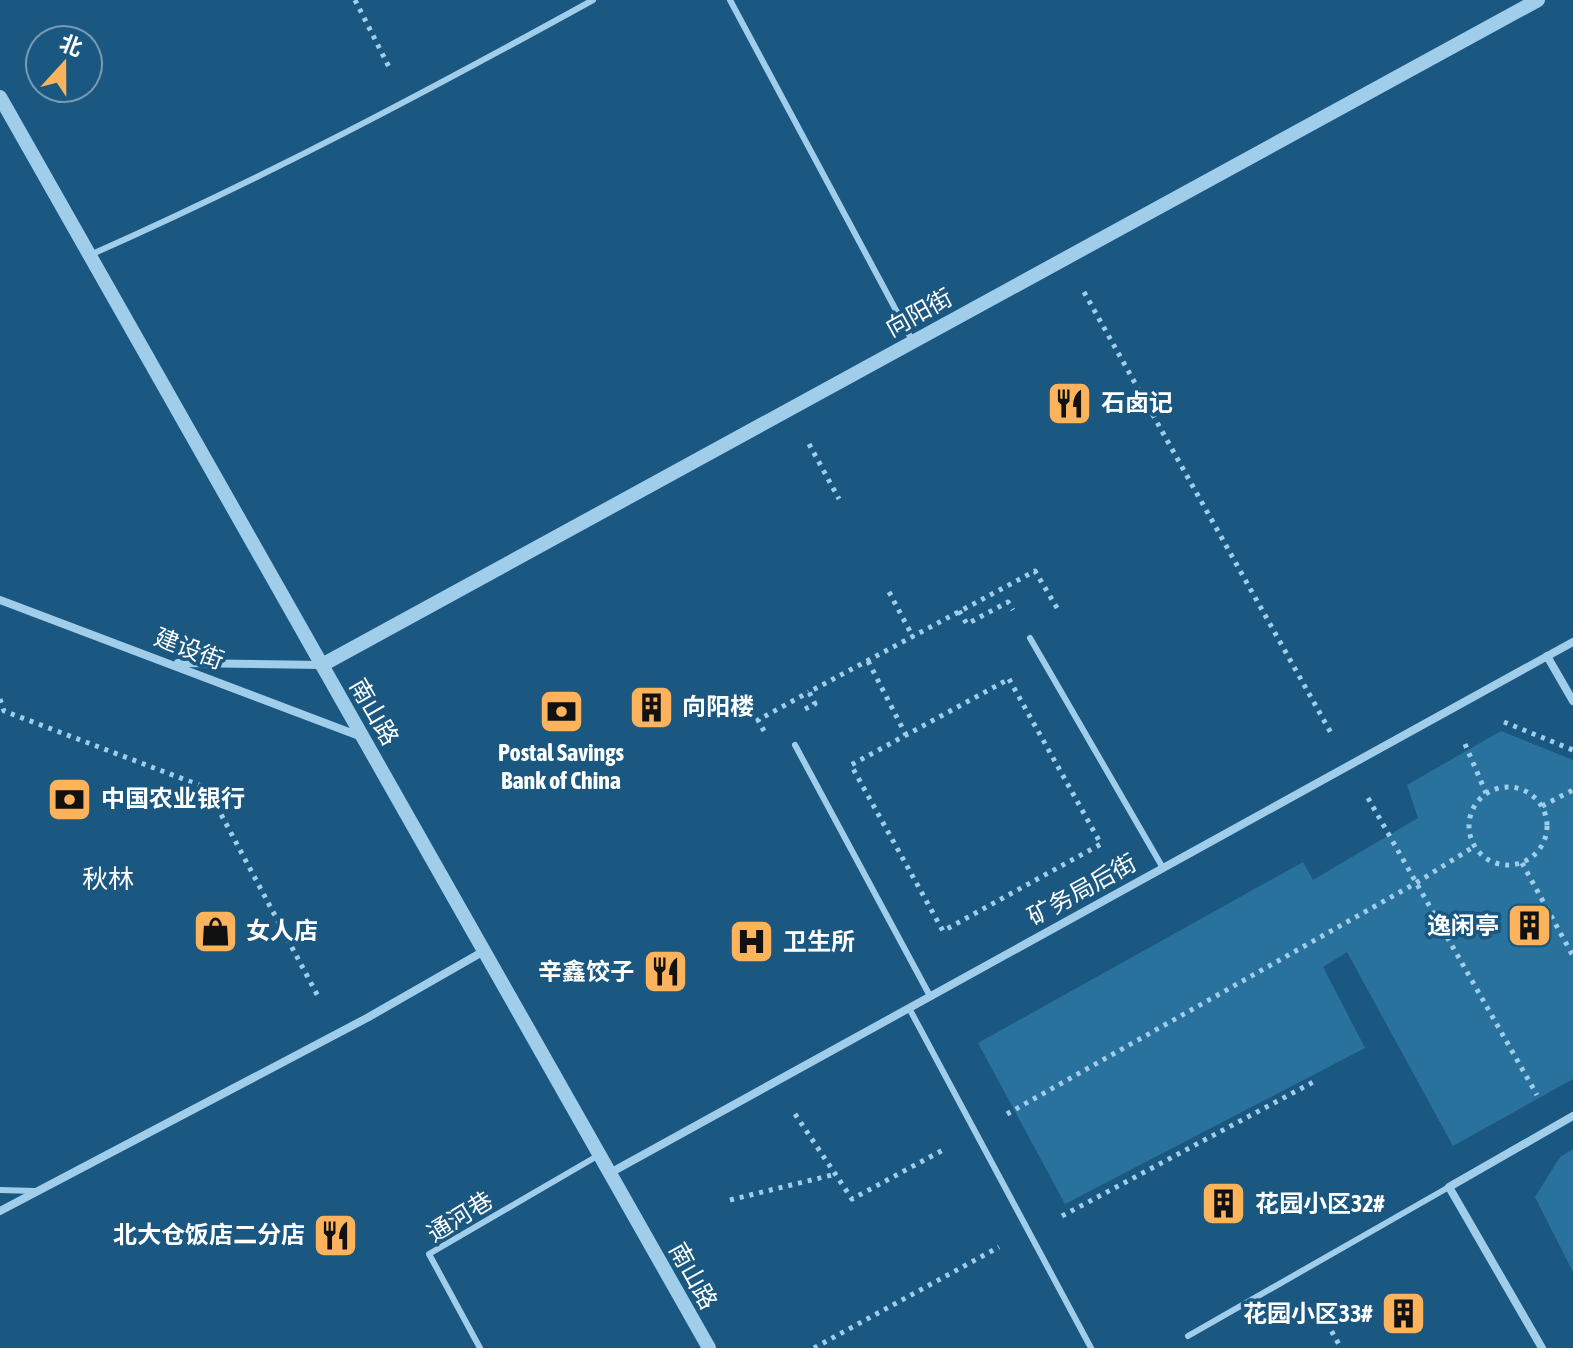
<svg xmlns="http://www.w3.org/2000/svg" width="1573" height="1348" viewBox="0 0 1573 1348" font-family="'Asap Condensed','Noto Sans SC',sans-serif">
  <style>
    .green { fill: #2a729e }
    .lines { fill: none; stroke-linecap: round; stroke-linejoin: round }
    .path { stroke: #9fcdea; stroke-width: 5; stroke-dasharray: 4 6; stroke-linecap: butt }
    .service { stroke: #9fcdea; stroke-width: 6 }
    .minor { stroke: #9fcdea; stroke-width: 8 }
    .tertiary { stroke: #9fcdea; stroke-width: 14 }
    .labels { text-anchor: middle; stroke-width: 7; stroke-linejoin: round; paint-order: stroke }
    .street-label { font-size: 24px; fill: #fff; stroke: #1b5881 }
    .poi-label { font-size: 24px; font-weight: bold; fill: #fff; stroke: #1b5881; text-anchor: start }
    .neighbourhood-label { font-size: 26px; fill: #fff; stroke: #1b5881 }
  </style>
  <rect width="100%" height="100%" fill="#1b5881"/>
  <!-- green -->
  <g class="green">
    <polygon points="1501,731 1573,760 1573,1079 1453,1146 1347,952 1323,967 1365,1048 1065,1204 978,1043 1303,862 1313,880 1418,818 1407,785"/>
    <polygon points="1573,1149 1573,1272 1535,1197 1560,1157"/>
  </g>
  <g class="lines">
    <!-- path -->
    <g class="path">
      <polyline points="355,0 390,69"/>
      <polyline points="1084,292 1331,733"/>
      <polyline points="809,444 839,499"/>
      <polyline points="889,592 913,637"/>
      <polyline points="959,611 967,624 1008,602 1013,610"/>
      <polyline points="868,661 906,735"/>
      <polygon points="1009,679 1101,844 943,931 851,765"/>
      <polyline points="0,699 4,711 207,788 320,1000"/>
      <polyline points="805,709 815,704 809,692 1035,571 1060,613"/>
      <polyline points="1504,722 1573,750"/>
      <polyline points="764,731 758,720 809,692"/>
      <polyline points="1465,744 1486,793"/>
      <circle cx="1508" cy="826" r="39"/>
      <polyline points="1368,798 1537,1095"/>
      <polyline points="1542,806 1573,790"/>
      <polyline points="1522,863 1573,956"/>
      <polyline points="795,1114 852,1199 943,1150"/>
      <polyline points="1007,1114 1416,883 1475,846"/>
      <polyline points="730,1200 836,1174"/>
      <polyline points="1062,1216 1317,1080"/>
      <polyline points="1317,1305 1341,1348"/>
      <polyline points="814,1348 999,1247"/>
    </g>
    <!-- service -->
    <g class="service">
      <polyline points="730,0 913,342"/>
      <path d="M90,255C262,179 428,91 593,0"/>
      <polyline points="1030,638 1163,868"/>
      <polyline points="795,745 930,996"/>
      <polyline points="909,1008 1091,1348"/>
      <polyline points="0,1190 35,1191"/>
      <polyline points="1188,1336 1449,1187"/>
      <polyline points="480,1348 429,1254 599,1155"/>
    </g>
    <!-- minor -->
    <g class="minor">
      <polyline points="0,600 362,737"/>
      <polyline points="1547,656 1573,701"/>
      <polyline points="178,663 322,665"/>
      <polyline points="610,1173 1573,642"/>
      <polyline points="0,1211 367,1018 484,951"/>
      <polyline points="1542,1348 1449,1187 1573,1116"/>
    </g>
    <!-- tertiary -->
    <g class="tertiary">
      <polyline points="0,97 709,1348"/>
      <polyline points="322,665 1538,0"/>
    </g>
  </g>
  <!-- icons -->
  <defs>
    <symbol id="restaurant-square" viewBox="-11 -11 22 22"><rect x="-9" y="-9" width="18" height="18" rx="4" fill="#fcb35c" stroke="#1b5881"/><path d="M-5-6h1v4h1v-4h1v4h1v-4h1v5L-1.5 .5V6h-2V.5L-5-1ZM5-6V6H3V1.5H1.5Q1.5-4 5-6Z" fill="#111"/></symbol>
    <symbol id="building-square" viewBox="-11 -11 22 22"><rect x="-9" y="-9" width="18" height="18" rx="4" fill="#fcb35c" stroke="#1b5881"/><path d="M-4-6H4V6H1V3H-1V6H-4ZM-2.5-4.3h1.7v1.8h-1.7ZM.8-4.3h1.7v1.8H.8ZM-2.5-1h1.7V.8h-1.7ZM.8-1h1.7V.8H.8Z" fill="#111"/></symbol>
    <symbol id="bank-square" viewBox="-11 -11 22 22"><rect x="-9" y="-9" width="18" height="18" rx="4" fill="#fcb35c" stroke="#1b5881"/><path d="M-6-4H6V4H-6ZM0-2.3a2.3 2.3 0 1 0 0 4.6a2.3 2.3 0 1 0 0-4.6Z" fill="#111"/></symbol>
    <symbol id="shop-square" viewBox="-11 -11 22 22"><rect x="-9" y="-9" width="18" height="18" rx="4" fill="#fcb35c" stroke="#1b5881"/><path d="M-5-2.5h2.3a2.7 3.5 0 0 1 5.4 0H5L5.5 6h-11ZM-1.5-2.5h3a1.5 2.3 0 0 0-3 0Z" fill="#111"/></symbol>
    <symbol id="hospital-square" viewBox="-11 -11 22 22"><rect x="-9" y="-9" width="18" height="18" rx="4" fill="#fcb35c" stroke="#1b5881"/><path d="M-5-5h3v3.5h4V-5h3V5h-3V1.5h-4V5h-3Z" fill="#111"/></symbol>
  </defs>
  <g fill-rule="evenodd">
    <use href="#restaurant-square" x="1044" y="378" width="51" height="51"/>
    <use href="#building-square" x="626" y="682" width="51" height="51"/>
    <use href="#bank-square" x="536" y="686" width="51" height="51"/>
    <use href="#bank-square" x="44" y="774" width="51" height="51"/>
    <use href="#building-square" x="1504" y="900" width="51" height="51"/>
    <use href="#shop-square" x="190" y="906" width="51" height="51"/>
    <use href="#hospital-square" x="726" y="916" width="51" height="51"/>
    <use href="#restaurant-square" x="640" y="946" width="51" height="51"/>
    <use href="#building-square" x="1198" y="1178" width="51" height="51"/>
    <use href="#restaurant-square" x="310" y="1210" width="51" height="51"/>
    <use href="#building-square" x="1378" y="1288" width="51" height="51"/>
  </g>
  <g class="labels">
    <!-- street labels -->
    <g class="street-label">
      <text transform="translate(919 313) rotate(-29)" y="8">向阳街</text>
      <text transform="translate(189 649) rotate(21)" y="8">建设街</text>
      <text transform="translate(374 712) rotate(60)" y="8">南山路</text>
      <text transform="translate(1082 890) rotate(-29)" y="8">矿务局后街</text>
      <text transform="translate(460 1217) rotate(-32)" y="8">通河巷</text>
      <text transform="translate(693 1276) rotate(61)" y="8">南山路</text>
    </g>
    <!-- poi labels -->
    <g class="poi-label">
      <text x="1101" y="411">石卤记</text>
      <text x="682" y="715">向阳楼</text>
      <text x="561" y="761" text-anchor="middle">Postal Savings<tspan x="561" dy="28">Bank of China</tspan></text>
      <text x="101" y="807">中国农业银行</text>
      <text x="1499" y="934" text-anchor="end">逸闲亭</text>
      <text x="246" y="939">女人店</text>
      <text x="783" y="950">卫生所</text>
      <text x="634" y="980" text-anchor="end">辛鑫饺子</text>
      <text x="1255" y="1212">花园小区32#</text>
      <text x="305" y="1243" text-anchor="end">北大仓饭店二分店</text>
      <text x="1372" y="1322" text-anchor="end">花园小区33#</text>
    </g>
    <!-- neighbourhood labels -->
    <g class="neighbourhood-label">
      <text x="108" y="888">秋林</text>
    </g>
  </g>
  <!-- north arrow -->
  <g transform="translate(64 64) rotate(21)"><circle r="38" fill="#1b5881" stroke="#769bb3" stroke-width="2"/>
  <path d="M0-6L14 30L0 20L-14 30Z" fill="#fcb35c"/>
  <text y="-12" font-size="22" font-weight="bold" text-anchor="middle" fill="#ffffff">北</text>
  </g>
</svg>
